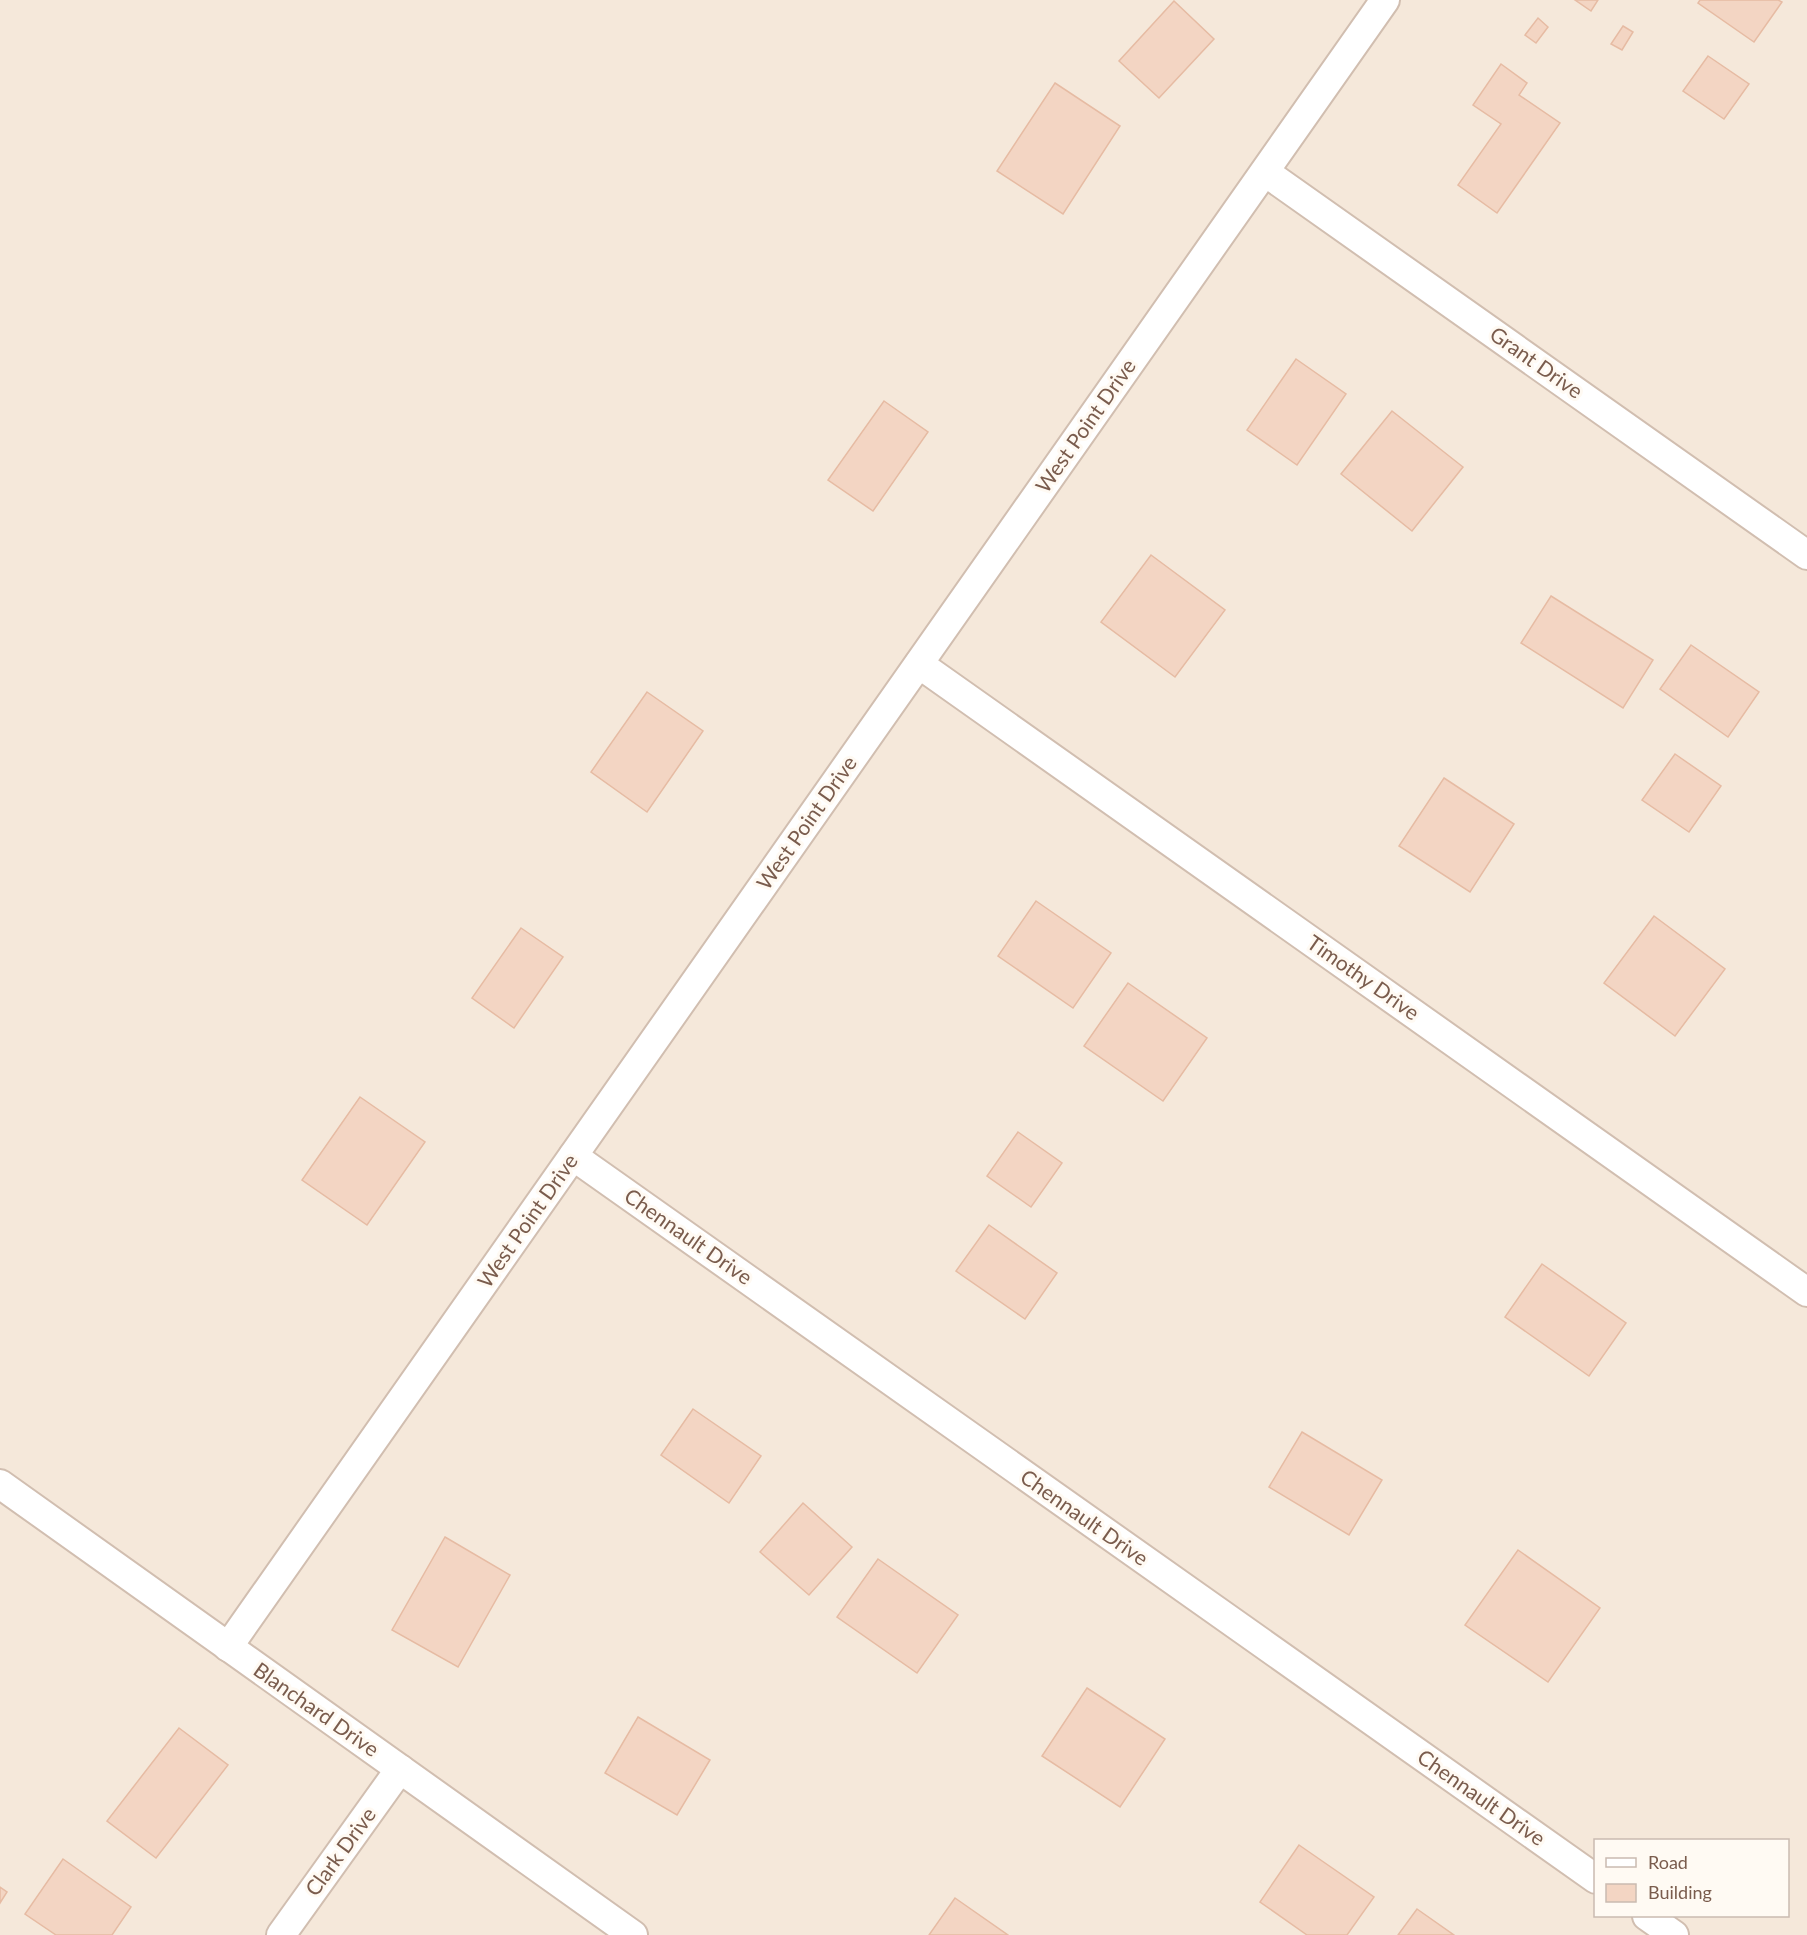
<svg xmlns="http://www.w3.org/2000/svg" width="1807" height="1935" viewBox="0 0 1807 1935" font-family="Lato,sans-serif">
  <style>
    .residential { fill: #f5e8da; fill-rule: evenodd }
    .building { fill: #f3d5c3; stroke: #e6bba3; stroke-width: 1.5 }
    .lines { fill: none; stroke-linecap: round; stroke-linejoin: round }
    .minor-casing { stroke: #d1beb0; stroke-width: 32 }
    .minor { stroke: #fff; stroke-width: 28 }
    .labels { text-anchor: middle; stroke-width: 6; stroke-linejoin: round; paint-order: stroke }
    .street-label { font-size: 21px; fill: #7a5c4d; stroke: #fffaf3 }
  </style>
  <rect width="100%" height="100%" fill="#fdf6ec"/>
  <!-- residential -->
  <path class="residential" d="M0,0H1807V1935H0ZM1596,1840H1788V1916H1596Z"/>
  <!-- building -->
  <g class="building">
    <polygon points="1575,0 1598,0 1591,11"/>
    <polygon points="1700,0 1778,0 1782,2 1754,42 1698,3"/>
    <polygon points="1174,1 1214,39 1159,98 1119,61"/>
    <polygon points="1538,18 1548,27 1536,43 1525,35"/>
    <polygon points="1623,26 1633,32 1622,50 1611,44"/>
    <polygon points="1708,56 1749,84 1724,119 1683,91"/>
    <polygon points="1501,64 1527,83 1519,95 1560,123 1497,213 1458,185 1501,124 1473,105"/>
    <polygon points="1055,83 1120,126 1063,214 997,171"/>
    <polygon points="1296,359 1346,394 1297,465 1247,430"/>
    <polygon points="884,401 928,432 873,511 828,480"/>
    <polygon points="1392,411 1463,467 1412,531 1341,474"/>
    <polygon points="1151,555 1225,610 1175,677 1101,622"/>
    <polygon points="1551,596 1653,660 1623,708 1521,643"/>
    <polygon points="1691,645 1759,692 1728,737 1660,689"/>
    <polygon points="647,692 703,731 647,812 591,772"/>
    <polygon points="1675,754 1721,786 1689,832 1642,800"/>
    <polygon points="1444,778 1514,824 1470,892 1399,846"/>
    <polygon points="1036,901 1111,953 1073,1008 998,956"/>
    <polygon points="1654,916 1725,969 1675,1036 1604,983"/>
    <polygon points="521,928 563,957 514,1028 472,998"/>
    <polygon points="1128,983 1207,1038 1163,1101 1084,1046"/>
    <polygon points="360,1097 425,1142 367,1225 302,1180"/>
    <polygon points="1018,1132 1062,1163 1031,1207 987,1176"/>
    <polygon points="989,1225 1057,1273 1025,1319 956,1271"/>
    <polygon points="1542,1264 1626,1323 1589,1376 1505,1317"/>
    <polygon points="693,1409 761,1456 729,1503 661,1455"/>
    <polygon points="1302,1432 1382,1480 1349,1535 1269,1487"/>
    <polygon points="803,1503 852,1547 809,1595 760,1552"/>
    <polygon points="445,1537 510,1575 458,1667 392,1630"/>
    <polygon points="1518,1550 1600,1608 1548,1682 1465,1625"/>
    <polygon points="878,1559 958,1615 917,1673 837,1617"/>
    <polygon points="1087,1688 1165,1739 1120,1807 1042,1756"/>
    <polygon points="638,1717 710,1760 677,1815 605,1773"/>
    <polygon points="179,1728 228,1765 156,1858 107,1821"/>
    <polygon points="1299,1845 1374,1897 1347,1935 1307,1935 1260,1902"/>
    <polygon points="63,1859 131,1907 112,1935 56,1935 25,1914"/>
    <polygon points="0,1887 7,1892 0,1903"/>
    <polygon points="955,1898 1008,1935 929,1935"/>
    <polygon points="1417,1909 1454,1935 1398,1935"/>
  </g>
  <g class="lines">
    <defs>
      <g id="minor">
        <polyline points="1265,172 1807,555"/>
        <polyline points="919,664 1807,1292"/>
        <polyline points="573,1156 1596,1879"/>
        <polyline points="0,1484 633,1935"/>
        <polyline points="228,1647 1385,0"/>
        <polyline points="1647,1916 1674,1935"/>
        <polyline points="281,1935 400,1769"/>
      </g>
    </defs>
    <!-- minor casing -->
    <use href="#minor" class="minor-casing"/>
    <!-- minor -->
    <use href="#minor" class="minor"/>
  </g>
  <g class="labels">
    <!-- street labels -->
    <g class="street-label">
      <text transform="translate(1536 363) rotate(35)" y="7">Grant Drive</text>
      <text transform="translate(1086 426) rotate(-55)" y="7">West Point Drive</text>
      <text transform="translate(807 823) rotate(-55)" y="7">West Point Drive</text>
      <text transform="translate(1363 978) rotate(35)" y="7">Timothy Drive</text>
      <text transform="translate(528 1221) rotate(-55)" y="7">West Point Drive</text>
      <text transform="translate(688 1237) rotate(35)" y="7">Chennault Drive</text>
      <text transform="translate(1084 1518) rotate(35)" y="7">Chennault Drive</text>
      <text transform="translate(316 1710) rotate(35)" y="7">Blanchard Drive</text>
      <text transform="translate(1481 1798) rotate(35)" y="7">Chennault Drive</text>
      <text transform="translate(341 1852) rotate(-54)" y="7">Clark Drive</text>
    </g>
  </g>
  <!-- legend -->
  <rect x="1594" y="1839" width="195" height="78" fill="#fffaf3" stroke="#cabbb1" stroke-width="1.5"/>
  <rect x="1606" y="1858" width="30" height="9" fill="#ffffff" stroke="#cabbb1" stroke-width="1.5"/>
  <text x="1648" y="1869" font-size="18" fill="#7a5c4d">Road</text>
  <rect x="1606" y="1884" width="30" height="18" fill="#f3d5c3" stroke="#cabbb1" stroke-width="1.5"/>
  <text x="1648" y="1899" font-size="18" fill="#7a5c4d">Building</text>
</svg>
